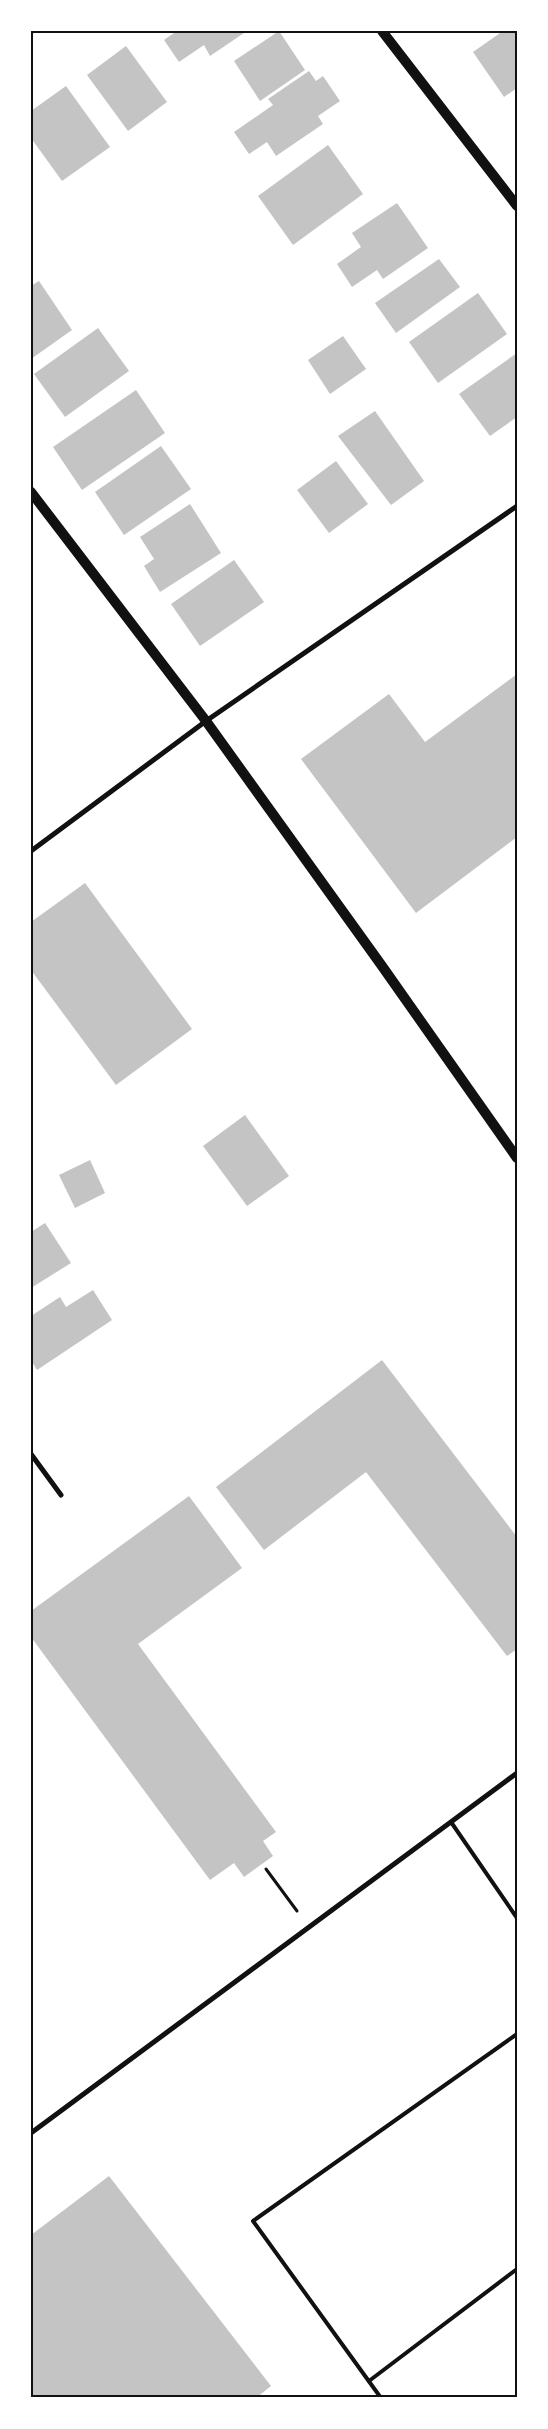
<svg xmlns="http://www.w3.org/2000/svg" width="548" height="2429" viewBox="0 0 548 2429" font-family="Raleway,sans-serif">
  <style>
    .building { fill: #c4c4c4 }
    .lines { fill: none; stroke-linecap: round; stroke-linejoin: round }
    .path { stroke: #111; stroke-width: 3 }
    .service { stroke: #111; stroke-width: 4 }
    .minor { stroke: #111; stroke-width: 5 }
    .secondary { stroke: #111; stroke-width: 10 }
    .neatline { fill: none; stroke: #111; stroke-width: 2 }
  </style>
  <rect width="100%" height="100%" fill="#fff"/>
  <!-- building -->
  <g class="building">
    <polygon points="177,31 247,31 210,56 204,45 179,62 164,40"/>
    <polygon points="279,31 305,70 260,101 234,61"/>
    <polygon points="503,31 517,31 517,88 504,97 473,52"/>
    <polygon points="126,46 167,102 128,131 87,75"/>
    <polygon points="309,71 316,81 323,76 340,101 318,116 323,124 276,156 267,142 249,154 234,132 273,105 268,99"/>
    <polygon points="66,86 110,147 62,181 31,138 31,111"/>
    <polygon points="328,145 363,194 293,245 258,196"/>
    <polygon points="397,203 428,248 383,279 377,270 352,287 337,264 361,247 352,233"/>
    <polygon points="439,259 460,287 396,333 375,303"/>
    <polygon points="39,281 72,330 31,359 31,286"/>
    <polygon points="478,293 507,334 438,383 409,342"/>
    <polygon points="98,328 129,371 65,417 34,374"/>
    <polygon points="343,336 366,369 330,394 308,360"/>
    <polygon points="517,353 517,417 490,436 459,394"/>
    <polygon points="136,390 165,433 82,490 53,447"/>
    <polygon points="375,411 424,481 391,505 338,436"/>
    <polygon points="161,446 191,489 124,535 95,492"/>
    <polygon points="336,461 368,504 329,533 297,490"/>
    <polygon points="190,504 221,553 160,592 144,566 154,559 140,537"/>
    <polygon points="234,560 264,602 200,646 171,604"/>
    <polygon points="517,674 517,837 416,913 301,759 389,694 425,742"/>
    <polygon points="85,883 192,1029 116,1085 31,970 31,922"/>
    <polygon points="245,1115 289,1176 247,1206 203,1146"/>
    <polygon points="90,1160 105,1193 75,1208 59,1175"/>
    <polygon points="45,1223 71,1263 31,1288 31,1232"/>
    <polygon points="93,1290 112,1320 37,1370 31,1360 31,1316 60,1297 66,1307"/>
    <polygon points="382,1360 517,1537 517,1649 507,1656 366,1472 264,1550 216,1487"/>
    <polygon points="189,1496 242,1568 138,1644 276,1832 263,1841 273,1856 244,1877 234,1863 210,1880 31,1637 31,1611"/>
    <polygon points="109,2176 271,2386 256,2398 31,2398 31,2235"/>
  </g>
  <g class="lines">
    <!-- path -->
    <polyline class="path" points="266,1869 297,1911"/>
    <!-- service -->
    <g class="service">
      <polyline points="451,1822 517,1918"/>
      <polyline points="369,2381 517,2269"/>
      <polyline points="381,2398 253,2221 517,2034"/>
    </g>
    <!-- minor -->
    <g class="minor">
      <polyline points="31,32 32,31"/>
      <polyline points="31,851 206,721 517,506"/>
      <polyline points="31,1454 61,1495"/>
      <polyline points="31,2133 517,1773"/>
    </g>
    <!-- secondary -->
    <g class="secondary">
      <polyline points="382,31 517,206"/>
      <polyline points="31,492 206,721 382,966 517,1158"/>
    </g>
  </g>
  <!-- border -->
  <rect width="548" height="2429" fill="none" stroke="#ffffff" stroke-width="65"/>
  <rect x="32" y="32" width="484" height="2364" class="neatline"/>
</svg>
